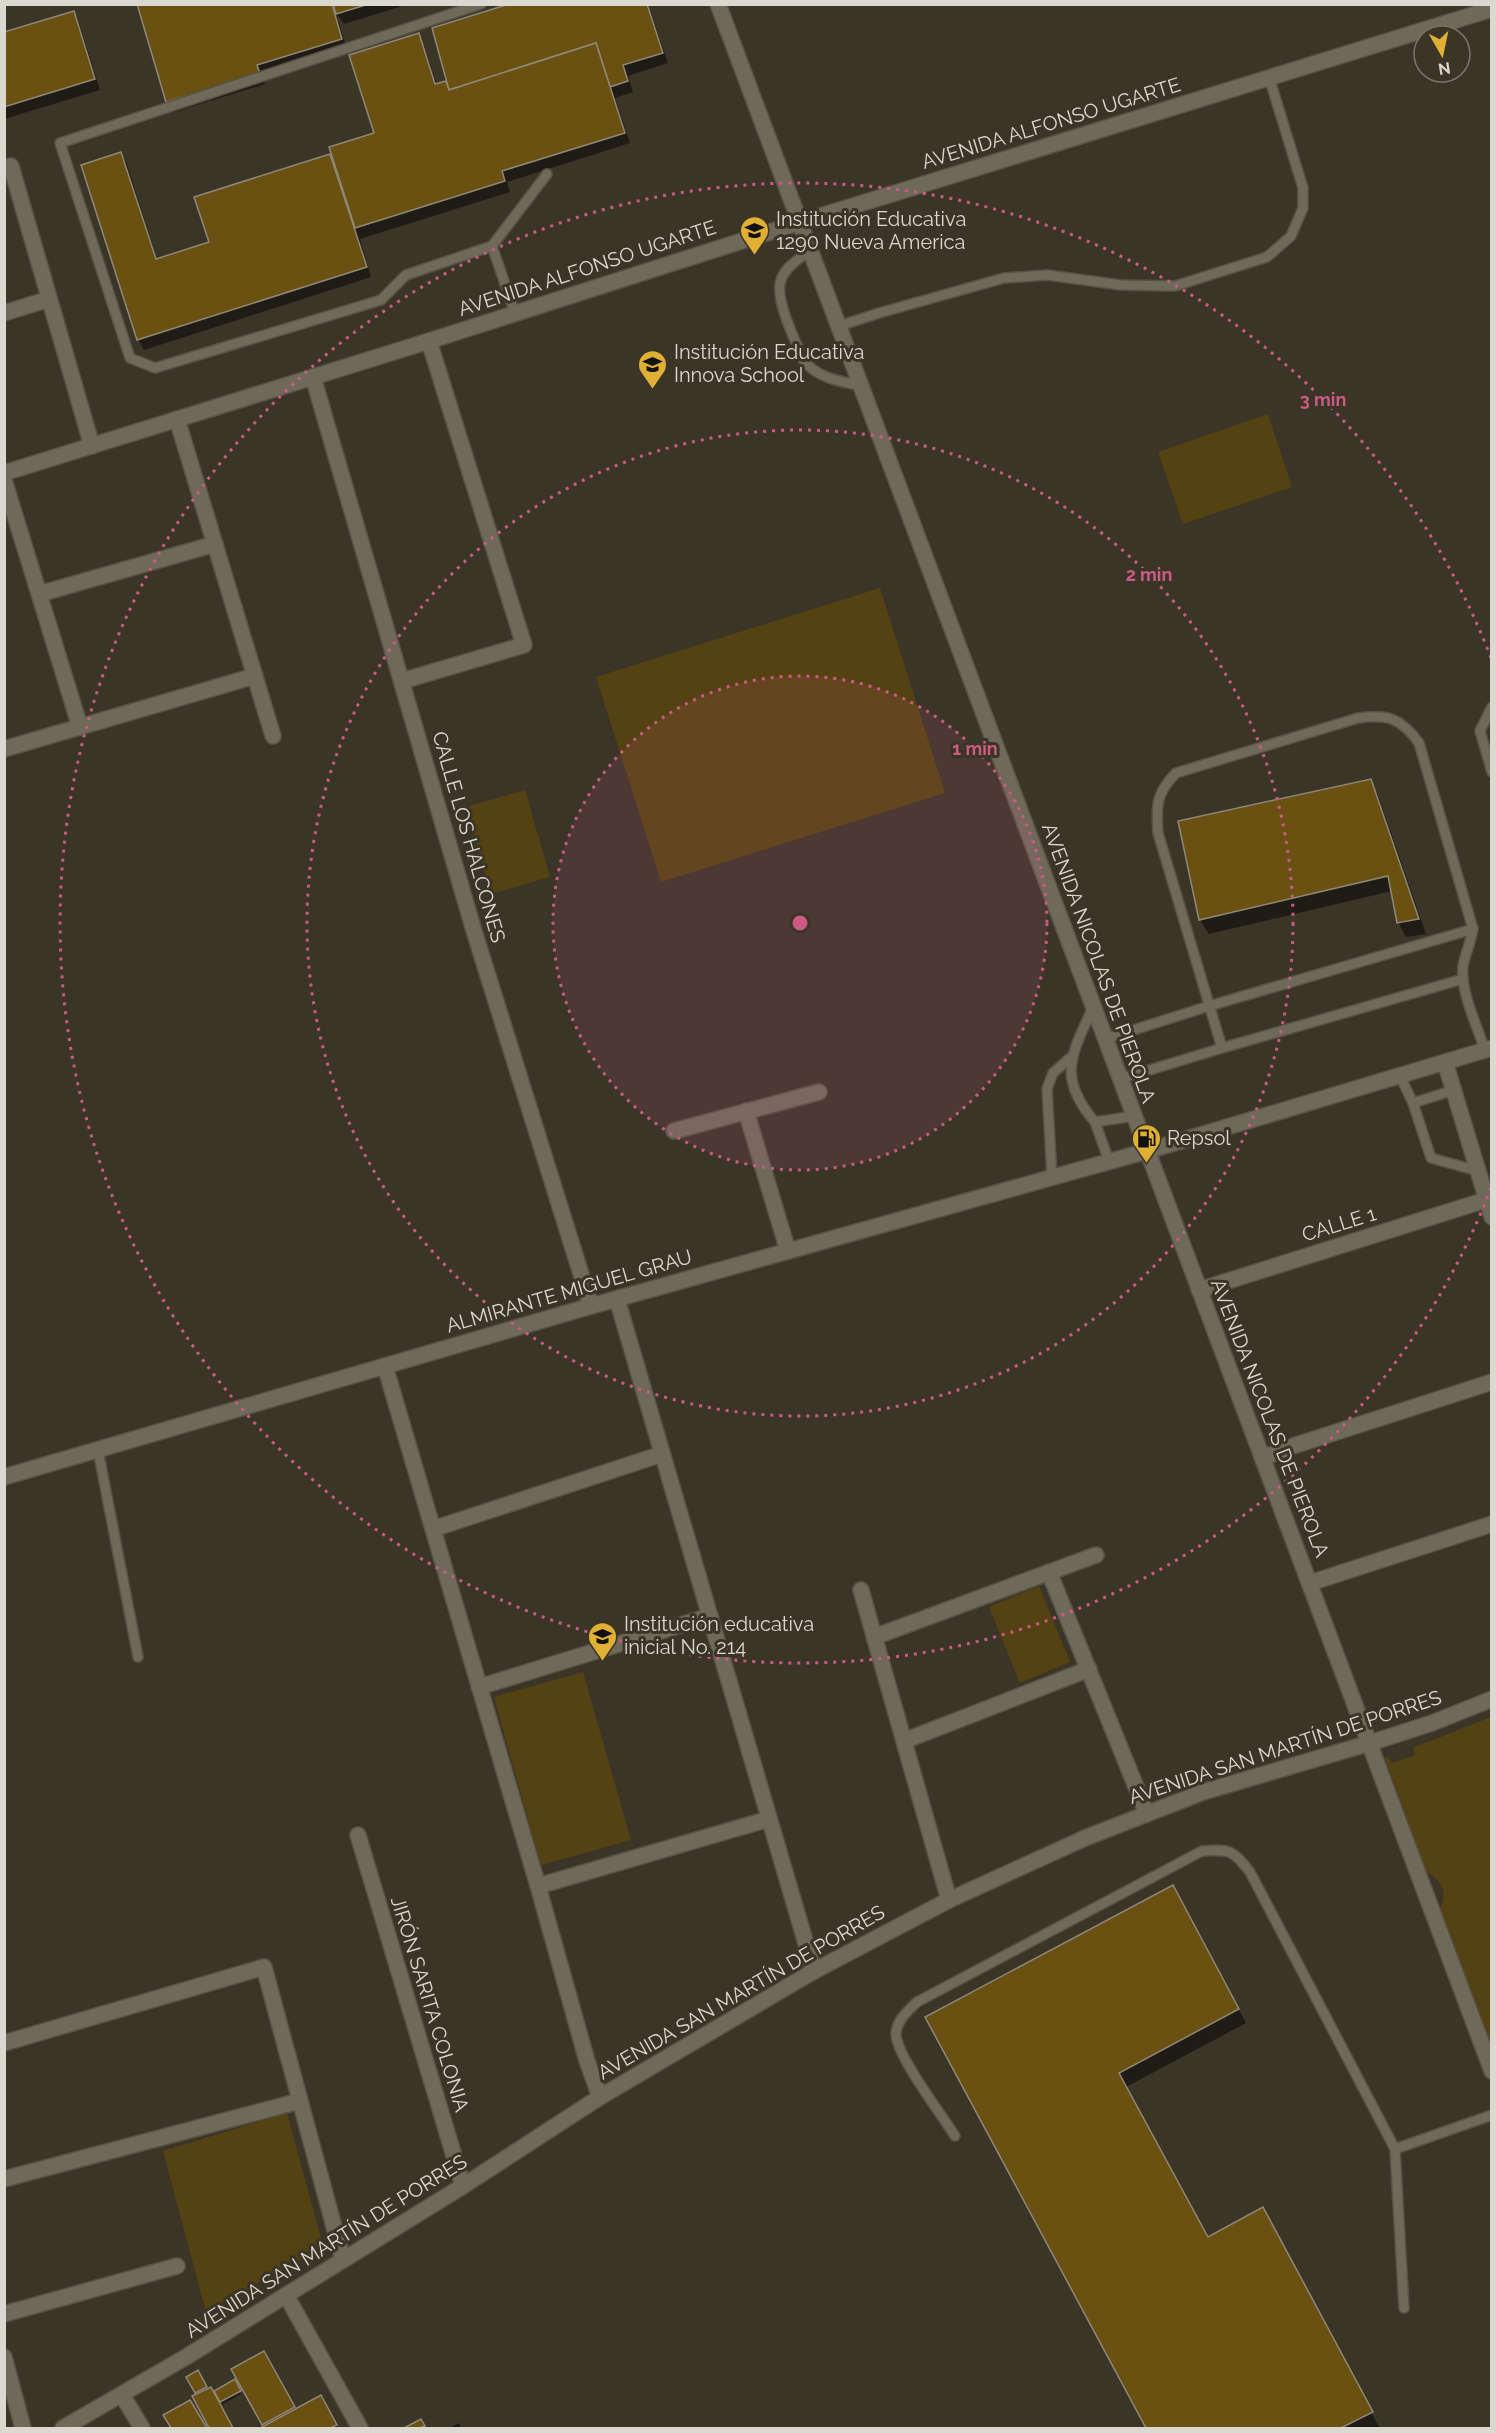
<svg xmlns="http://www.w3.org/2000/svg" width="1496" height="2433" viewBox="0 0 1496 2433" font-family="Raleway,sans-serif">
  <style>
    .green { fill: #554212 }
    .shadow { fill: #0007 }
    .building { fill: #6a5112; stroke: #8f8879; stroke-width: 1.5 }
    .lines { fill: none; stroke-linecap: round; stroke-linejoin: round }
    .service-casing { stroke: #565146; stroke-width: 12 }
    .minor-casing { stroke: #565146; stroke-width: 18 }
    .tertiary-casing { stroke: #565146; stroke-width: 18 }
    .service { stroke: #6f695a; stroke-width: 9 }
    .minor { stroke: #6f695a; stroke-width: 15 }
    .tertiary { stroke: #6f695a; stroke-width: 15 }
    .ring { fill: none; stroke: #cb5b84; stroke-width: 3; stroke-dasharray: 3 6 }
    .labels { text-anchor: middle; stroke-width: 6; stroke-linejoin: round; paint-order: stroke }
    .street-label { font-size: 20px; fill: #dbd8d0; stroke: #3b3528 }
    .poi-label { font-size: 20px; fill: #dbd8d0; stroke: #3b3528; text-anchor: start }
    .centre { fill: #cb5b84; stroke: #3b3528; stroke-width: 3 }
    .ring-label { font-size: 18px; text-anchor: middle; font-weight: bold; fill: #cb5b84; stroke: #3b3528; stroke-width: 6; stroke-linejoin: round; paint-order: stroke }
  </style>
  <rect width="100%" height="100%" fill="#3b3528"/>
  <!-- green -->
  <g class="green">
    <polygon points="1268,414 1292,487 1183,524 1158,452"/>
    <polygon points="880,588 945,793 661,882 596,677"/>
    <polygon points="525,790 550,877 491,894 466,807"/>
    <polygon points="1039,1586 1070,1662 1020,1683 989,1607"/>
    <polygon points="583,1672 631,1840 541,1865 494,1697"/>
    <path d="M1491,1717V2043L1440,1909C1448,1890 1442,1882 1426,1871L1385,1758L1388,1757L1392,1763L1415,1755L1413,1748Z"/>
    <polygon points="287,2113 323,2246 206,2312 163,2151"/>
  </g>
  <!-- shadow -->
  <g class="shadow">
    <polygon points="138,4 409,4 344,24 336,13 347,50 262,75 265,84 174,112 168,101"/>
    <polygon points="514,4 648,4 668,63 628,76 633,92 615,98 630,143 507,182 510,192 360,239 371,277 144,350 138,339 121,153 127,164 157,260 211,243 196,198 333,154 376,134 418,35 424,46 437,85 448,82"/>
    <polygon points="73,12 79,23 100,90 4,119 4,34"/>
    <polygon points="1370,781 1378,795 1426,934 1406,937 1398,922 1392,891 1209,934 1200,920"/>
    <polygon points="1181,1902 1246,2023 1126,2087 1208,2238 1271,2223 1379,2427 1376,2428 1148,2428 927,2018"/>
    <polygon points="264,2353 295,2410 320,2397 338,2428 340,2428 264,2428 233,2370"/>
    <polygon points="198,2372 207,2390 210,2389 232,2428 211,2428 194,2397 198,2395 188,2377"/>
    <polygon points="234,2381 241,2394 223,2404 216,2391"/>
    <polygon points="459,2423 461,2428 449,2428"/>
  </g>
  <!-- building -->
  <g class="building">
    <polygon points="137,4 332,4 342,39 257,65 260,74 166,102"/>
    <polygon points="333,4 369,4 336,14"/>
    <polygon points="509,4 647,4 663,53 623,65 628,81 610,87 596,43 449,90 432,28"/>
    <polygon points="74,11 95,79 4,107 4,32"/>
    <polygon points="419,33 435,84 446,81 449,90 596,43 625,133 502,171 505,181 355,228 329,147 374,133 349,55"/>
    <polygon points="121,152 156,259 209,242 194,197 330,154 367,267 137,340 81,165"/>
    <polygon points="1371,779 1419,919 1397,923 1388,876 1199,920 1178,821"/>
    <polygon points="1173,1885 1239,2009 1119,2073 1208,2237 1263,2207 1373,2412 1341,2428 1146,2428 925,2017"/>
    <polygon points="264,2351 295,2407 262,2425 231,2369"/>
    <polygon points="198,2370 207,2387 195,2393 186,2377"/>
    <polygon points="235,2379 241,2391 220,2402 214,2391"/>
    <polygon points="211,2387 233,2428 209,2428 192,2396"/>
    <polygon points="321,2395 337,2425 330,2428 262,2428 262,2427"/>
    <polygon points="190,2400 207,2428 171,2428 163,2415"/>
    <polygon points="421,2419 425,2426 419,2428 404,2428"/>
  </g>
  <g class="lines">
    <defs>
      <g id="service">
        <polyline points="481,4 60,143 130,358 155,368 381,300 406,275 492,246 547,174"/>
        <polyline points="492,246 515,313"/>
        <path d="M811,250C800,258 785,267 781,280C774,299 796,342 804,361C819,379 840,381 862,386"/>
        <polyline points="839,326 879,313 1004,278 1047,275 1121,285 1175,286 1267,257 1291,236 1303,208 1303,188 1269,77"/>
        <polyline points="1492,707 1480,731 1492,772"/>
        <path d="M1093,1007C1072,1054 1056,1077 1095,1122L1134,1116"/>
        <polyline points="1105,1039 1209,1006 1473,929"/>
        <path d="M1222,1048L1158,833C1156,806 1156,793 1176,773L1358,718C1388,714 1401,718 1419,743L1473,929C1471,942 1465,954 1463,966C1460,991 1477,1026 1485,1050"/>
        <polyline points="1400,1076 1413,1103 1431,1158 1478,1171"/>
        <polyline points="1120,1079 1222,1048 1463,979"/>
        <polyline points="1413,1103 1454,1090"/>
        <polyline points="1095,1122 1109,1161"/>
        <polyline points="1052,1177 1047,1089 1053,1073 1071,1057"/>
        <polyline points="98,1450 138,1657"/>
        <path d="M955,2136C942,2115 895,2054 896,2033C897,2020 908,2011 917,2002L1202,1851C1230,1849 1233,1850 1250,1872L1395,2149L1404,2308"/>
        <polyline points="1395,2149 1492,2115"/>
      </g>
      <g id="minor">
        <polyline points="4,168 11,166 92,446"/>
        <polyline points="4,313 49,299"/>
        <polyline points="313,377 474,931 591,1306"/>
        <polyline points="177,419 273,736"/>
        <polyline points="4,480 80,727"/>
        <polyline points="39,594 215,544"/>
        <polyline points="402,681 524,645 429,341"/>
        <polyline points="4,749 255,676"/>
        <polyline points="1445,1062 1492,1217"/>
        <polyline points="746,1111 788,1251"/>
        <polyline points="674,1131 819,1092"/>
        <polyline points="1199,1290 1492,1198"/>
        <polyline points="617,1299 814,1971"/>
        <polyline points="385,1366 538,1886 587,2061 600,2097"/>
        <polyline points="1263,1458 1293,1446 1492,1382"/>
        <polyline points="433,1529 662,1454"/>
        <polyline points="1049,1572 1147,1814"/>
        <polyline points="1310,1583 1492,1524"/>
        <polyline points="861,1590 949,1900"/>
        <polyline points="874,1637 1096,1555"/>
        <polyline points="479,1687 710,1616"/>
        <polyline points="904,1741 1089,1669"/>
        <polyline points="358,1835 463,2186"/>
        <polyline points="538,1886 769,1819"/>
        <polyline points="4,2043 264,1967 343,2260"/>
        <polyline points="4,2179 300,2101"/>
        <polyline points="286,2295 360,2428"/>
        <polyline points="4,2314 177,2266"/>
        <polyline points="4,2357 23,2428"/>
        <polyline points="122,2395 142,2428"/>
      </g>
      <g id="tertiary">
        <polyline points="718,4 1492,2071"/>
        <polyline points="4,473 429,341 801,222 1492,9"/>
        <polyline points="4,1477 591,1306 1147,1151 1492,1048"/>
        <polyline points="63,2428 186,2357 463,2186 600,2097 814,1971 949,1900 1085,1838 1203,1792 1370,1743 1432,1723 1492,1699"/>
      </g>
    </defs>
    <!-- service casing -->
    <use href="#service" class="service-casing"/>
    <!-- minor casing -->
    <use href="#minor" class="minor-casing"/>
    <!-- tertiary casing -->
    <use href="#tertiary" class="tertiary-casing"/>
    <!-- service -->
    <use href="#service" class="service"/>
    <!-- minor -->
    <use href="#minor" class="minor"/>
    <!-- tertiary -->
    <use href="#tertiary" class="tertiary"/>
  </g>
  <!-- distance rings -->
  <circle cx="800" cy="923" r="247" fill="#cb5b84" fill-opacity=".12"/>
  <g class="ring">
    <circle cx="800" cy="923" r="247"/>
    <circle cx="800" cy="923" r="493"/>
    <path d="M1491 1188A740 740 0 1 1 1491 658"/>
  </g>
  <!-- icons -->
  <defs>
    <symbol id="school-pin" viewBox="-11 -11 22 30"><path d="M0 17L-7.5 6A9.5 9.5 0 1 1 7.5 6Z" fill="#e0b034" stroke="#3b3528"/><path d="M0-5L7-2L0 1L-7-2ZM-4 1L0 2.5L4 1V4Q0 6-4 4Z" fill="#111"/></symbol>
    <symbol id="fuel-pin" viewBox="-11 -11 22 30"><path d="M0 17L-7.5 6A9.5 9.5 0 1 1 7.5 6Z" fill="#e0b034" stroke="#3b3528"/><path d="M-5.5-6h7V0h2V4h1.3V-2.5L3-4.5l.8-.8L6-3V5H2.5V1h-1V6h-7ZM-4.2-4.7v3.2H.2V-4.7Z" fill="#111"/></symbol>
  </defs>
  <g fill-rule="evenodd">
    <use href="#school-pin" x="738" y="214" width="33" height="45"/>
    <use href="#school-pin" x="636" y="348" width="33" height="45"/>
    <use href="#fuel-pin" x="1130" y="1122" width="33" height="45"/>
    <use href="#school-pin" x="586" y="1620" width="33" height="45"/>
  </g>
  <g class="labels">
    <!-- street labels -->
    <g class="street-label">
      <text transform="translate(1051 123) rotate(-17)" y="7">AVENIDA ALFONSO UGARTE</text>
      <text transform="translate(587 268) rotate(-18)" y="7">AVENIDA ALFONSO UGARTE</text>
      <text transform="translate(469 837) rotate(74)" y="7">CALLE LOS HALCONES</text>
      <text transform="translate(1099 963) rotate(70)" y="7">AVENIDA NICOLAS DE PIEROLA</text>
      <text transform="translate(1339 1224) rotate(-17)" y="7">CALLE 1</text>
      <text transform="translate(569 1291) rotate(-16)" y="7">ALMIRANTE MIGUEL GRAU</text>
      <text transform="translate(1270 1418) rotate(69)" y="7">AVENIDA NICOLAS DE PIEROLA</text>
      <text transform="translate(1285 1747) rotate(-18)" y="7">AVENIDA SAN MARTÍN DE PORRES</text>
      <text transform="translate(741 1992) rotate(-30)" y="7">AVENIDA SAN MARTÍN DE PORRES</text>
      <text transform="translate(430 2004) rotate(73)" y="7">JIRÓN SARITA COLONIA</text>
      <text transform="translate(326 2246) rotate(-32)" y="7">AVENIDA SAN MARTÍN DE PORRES</text>
    </g>
    <!-- poi labels -->
    <g class="poi-label">
      <text x="776" y="226">Institución Educativa<tspan x="776" dy="23">1290 Nueva America</tspan></text>
      <text x="674" y="359">Institución Educativa<tspan x="674" dy="23">Innova School</tspan></text>
      <text x="1167" y="1145">Repsol</text>
      <text x="624" y="1631">Institución educativa<tspan x="624" dy="23">inicial No. 214</tspan></text>
    </g>
  </g>
  <circle cx="800" cy="923" r="9" class="centre"/>
  <g class="ring-label">
    <text x="1323" y="406">3 min</text>
    <text x="1149" y="581">2 min</text>
    <text x="975" y="755">1 min</text>
  </g>
  <!-- border -->
  <rect width="1496" height="2433" fill="none" stroke="#dbd8d0" stroke-width="12"/>
  <!-- north arrow -->
  <g transform="translate(1442 54) rotate(171)"><circle r="28" fill="#3b3528" stroke="#7b766b" stroke-width="1.5"/>
  <path d="M0-4.5L10 22L0 15L-10 22Z" fill="#e0b034"/>
  <text y="-9" font-size="16" font-weight="bold" text-anchor="middle" fill="#dbd8d0">N</text>
  </g>
</svg>
